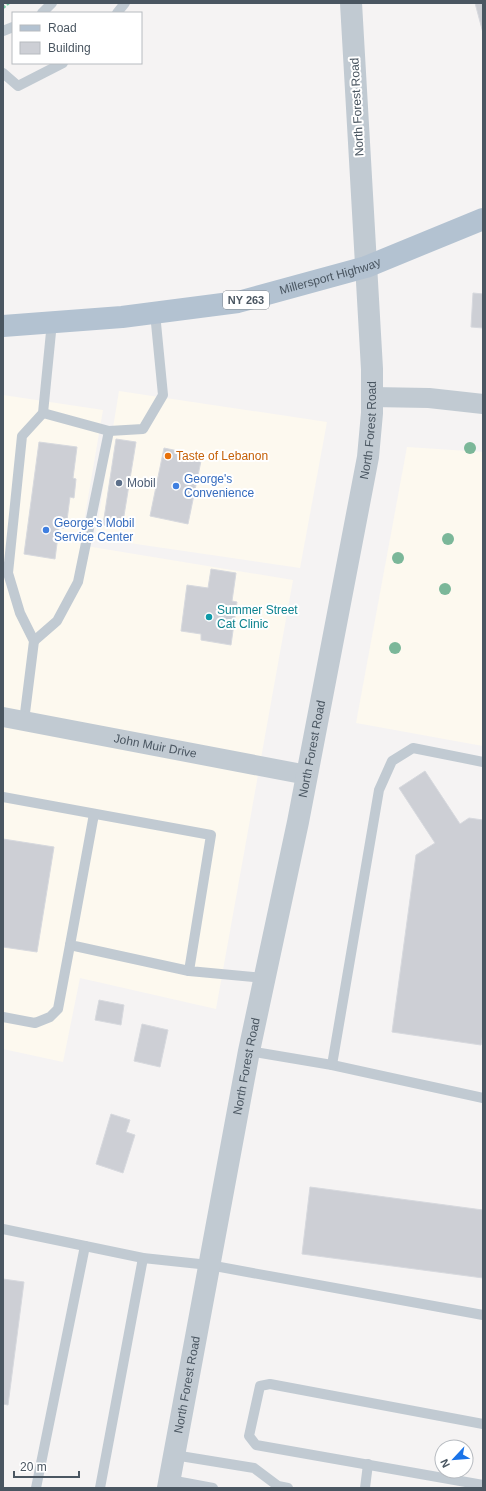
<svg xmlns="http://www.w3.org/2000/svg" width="486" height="1491" viewBox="0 0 486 1491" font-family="Helvetica,sans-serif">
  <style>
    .commercial { fill: #fdf9ef }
    .building { fill: #cdcfd5; stroke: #d7d9de }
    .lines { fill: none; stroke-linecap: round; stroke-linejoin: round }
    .path { stroke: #7ad0a6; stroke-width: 2.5; stroke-dasharray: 3 2; stroke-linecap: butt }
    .service { stroke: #c1cad2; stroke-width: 10 }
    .minor { stroke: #c1cad2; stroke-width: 20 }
    .tertiary { stroke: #c1cad2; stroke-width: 22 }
    .primary { stroke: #b3c2d1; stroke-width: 22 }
    .tree { fill: #7bb799 }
    .food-dot { fill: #e8710a; stroke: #fff; stroke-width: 1.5 }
    .service-dot { fill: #5c6f8a; stroke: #fff; stroke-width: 1.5 }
    .shop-dot { fill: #3f7fe0; stroke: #fff; stroke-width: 1.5 }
    .culture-dot { fill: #0f9aa8; stroke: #fff; stroke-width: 1.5 }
    .labels { text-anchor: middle; stroke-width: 4; stroke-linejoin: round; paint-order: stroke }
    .shield { fill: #fff; stroke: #808990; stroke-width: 1 }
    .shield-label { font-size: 11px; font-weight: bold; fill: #4a5661 }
    .street-label { font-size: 12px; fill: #4a5661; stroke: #fff }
    .food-label { font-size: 12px; fill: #c56008; stroke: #fff; text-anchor: start }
    .shop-label { font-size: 12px; fill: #366cbe; stroke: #fff; text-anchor: start }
    .service-label { font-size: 12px; fill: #4e5e75; stroke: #fff; text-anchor: start }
    .culture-label { font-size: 12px; fill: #0d838f; stroke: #fff; text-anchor: start }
  </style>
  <rect width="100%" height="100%" fill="#f5f3f3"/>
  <!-- commercial -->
  <g class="commercial">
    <polygon points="119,391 327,422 300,568 95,538"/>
    <polygon points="3,395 103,410 80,545 293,580 216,1009 80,978 63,1062 3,1049"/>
    <polygon points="407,447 483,452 483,746 356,723"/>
  </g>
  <!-- building -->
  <g class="building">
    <polygon points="475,3 483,3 483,33"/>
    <polygon points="473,293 483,294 483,328 471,327"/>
    <polygon points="116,439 136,442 122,528 103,525"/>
    <polygon points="39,442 77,447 73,478 76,479 74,498 70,497 66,528 59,528 55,559 24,554"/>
    <polygon points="164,448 202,456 188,524 150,516"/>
    <polygon points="211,569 236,573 232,601 237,602 231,645 201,640 201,634 181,631 187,585 208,588"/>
    <polygon points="425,771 460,824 469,818 483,820 483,1033 481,1045 392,1032 416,855 435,843 399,788"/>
    <polygon points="3,839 54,847 37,952 3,947"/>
    <polygon points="99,1000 124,1005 121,1025 95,1020"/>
    <polygon points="142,1024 168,1030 160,1067 134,1061"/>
    <polygon points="111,1114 130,1120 126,1132 135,1135 123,1173 96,1164"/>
    <polygon points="310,1187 483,1210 483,1278 302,1254"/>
    <polygon points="3,1279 24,1282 8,1405 3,1404"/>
  </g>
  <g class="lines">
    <!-- path -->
    <polyline class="path" points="3,8 9,3"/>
    <!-- service -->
    <g class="service">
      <polyline points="42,13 52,3"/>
      <polyline points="117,13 125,3"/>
      <polyline points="3,31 13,27"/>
      <polyline points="3,73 18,86 63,63"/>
      <polyline points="43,413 109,431 143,429 163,395 155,313"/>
      <polyline points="34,641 57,621 78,582 109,431"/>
      <polyline points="24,721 34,641 20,613 8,573 22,436 43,413 52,322"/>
      <polyline points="3,797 211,835 189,971 264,978"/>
      <polyline points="94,814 70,945 189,971"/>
      <polyline points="3,1017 35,1023 50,1017 58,1009 70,945"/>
      <polyline points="249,1051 332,1065 483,1098"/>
      <polyline points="332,1065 379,790 392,761 413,748 483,762"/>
      <polyline points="3,1229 143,1258 209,1265 483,1315"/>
      <polyline points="483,1424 270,1384 260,1386 249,1436 256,1445 483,1485"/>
      <polyline points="174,1455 254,1468 278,1486 288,1488"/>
      <polyline points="170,1480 213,1488"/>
      <polyline points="36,1488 85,1246"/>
      <polyline points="100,1488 143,1258"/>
      <polyline points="365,1488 368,1464"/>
    </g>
    <!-- minor -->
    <g class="minor">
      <polyline points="372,397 429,398 483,404"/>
      <path id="s1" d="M3,717L307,775"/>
    </g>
    <!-- tertiary -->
    <path class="tertiary" id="s2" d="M168,1488L249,1051L298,822L368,457L372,413V369L351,3"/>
    <!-- primary -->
    <path class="primary" id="s3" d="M3,326L122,317L238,302L366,267L483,219"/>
  </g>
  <!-- trees -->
  <g class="tree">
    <circle cx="470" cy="448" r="6"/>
    <circle cx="448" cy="539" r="6"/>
    <circle cx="398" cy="558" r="6"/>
    <circle cx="445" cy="589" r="6"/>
    <circle cx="395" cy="648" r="6"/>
  </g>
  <!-- markers -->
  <circle class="food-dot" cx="168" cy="456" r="4"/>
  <circle class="service-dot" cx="119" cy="483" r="4"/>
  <g class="shop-dot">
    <circle cx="176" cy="486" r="4"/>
    <circle cx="46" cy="530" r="4"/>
  </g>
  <circle class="culture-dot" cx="209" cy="617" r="4"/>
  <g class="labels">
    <!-- shield labels -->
    <rect class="shield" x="223" y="291" width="46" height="18" rx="3"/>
    <g class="shield-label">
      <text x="246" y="304">NY 263</text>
    </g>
    <!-- street labels -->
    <g class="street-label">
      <text transform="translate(357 107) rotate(-93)" y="4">North Forest Road</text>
      <text dy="4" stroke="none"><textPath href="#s3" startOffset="332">Millersport Highway</textPath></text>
      <text dy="4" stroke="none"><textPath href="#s2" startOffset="1077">North Forest Road</textPath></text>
      <text dy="4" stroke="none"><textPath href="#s1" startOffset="155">John Muir Drive</textPath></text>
      <text dy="4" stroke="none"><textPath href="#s2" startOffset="753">North Forest Road</textPath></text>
      <text dy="4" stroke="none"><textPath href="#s2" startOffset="429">North Forest Road</textPath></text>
      <text dy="4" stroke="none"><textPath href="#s2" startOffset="105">North Forest Road</textPath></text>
    </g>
    <!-- food labels -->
    <g class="food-label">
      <text x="176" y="460">Taste of Lebanon</text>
    </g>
    <!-- shop labels -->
    <g class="shop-label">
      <text x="184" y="483">George's<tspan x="184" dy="14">Convenience</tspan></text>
      <text x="54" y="527">George's Mobil<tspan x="54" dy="14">Service Center</tspan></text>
    </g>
    <!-- service labels -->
    <g class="service-label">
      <text x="127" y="487">Mobil</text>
    </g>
    <!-- culture labels -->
    <g class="culture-label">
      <text x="217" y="614">Summer Street<tspan x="217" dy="14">Cat Clinic</tspan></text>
    </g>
  </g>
  <!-- border -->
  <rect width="486" height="1491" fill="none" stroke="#4a5661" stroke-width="8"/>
  <!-- legend -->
  <rect x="12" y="12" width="130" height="52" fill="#ffffff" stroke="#b7bbc0"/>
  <rect x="20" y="25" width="20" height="6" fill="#b3c2d1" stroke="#b7bbc0"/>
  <text x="48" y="32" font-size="12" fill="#4a5661">Road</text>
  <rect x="20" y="42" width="20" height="12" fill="#cdcfd5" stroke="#b7bbc0"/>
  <text x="48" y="52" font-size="12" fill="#4a5661">Building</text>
  <!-- north arrow -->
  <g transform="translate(454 1459) rotate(244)"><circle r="19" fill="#ffffff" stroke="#b7bbc0"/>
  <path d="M0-3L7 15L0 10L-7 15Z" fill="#1a73e8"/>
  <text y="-6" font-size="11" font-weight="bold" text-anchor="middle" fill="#4a5661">N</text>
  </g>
  <!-- scale -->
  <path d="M14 1471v6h65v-6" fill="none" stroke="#4a5661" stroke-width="2"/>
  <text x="20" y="1471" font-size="12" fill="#4a5661" stroke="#ffffff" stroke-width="3" paint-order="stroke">20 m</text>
</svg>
